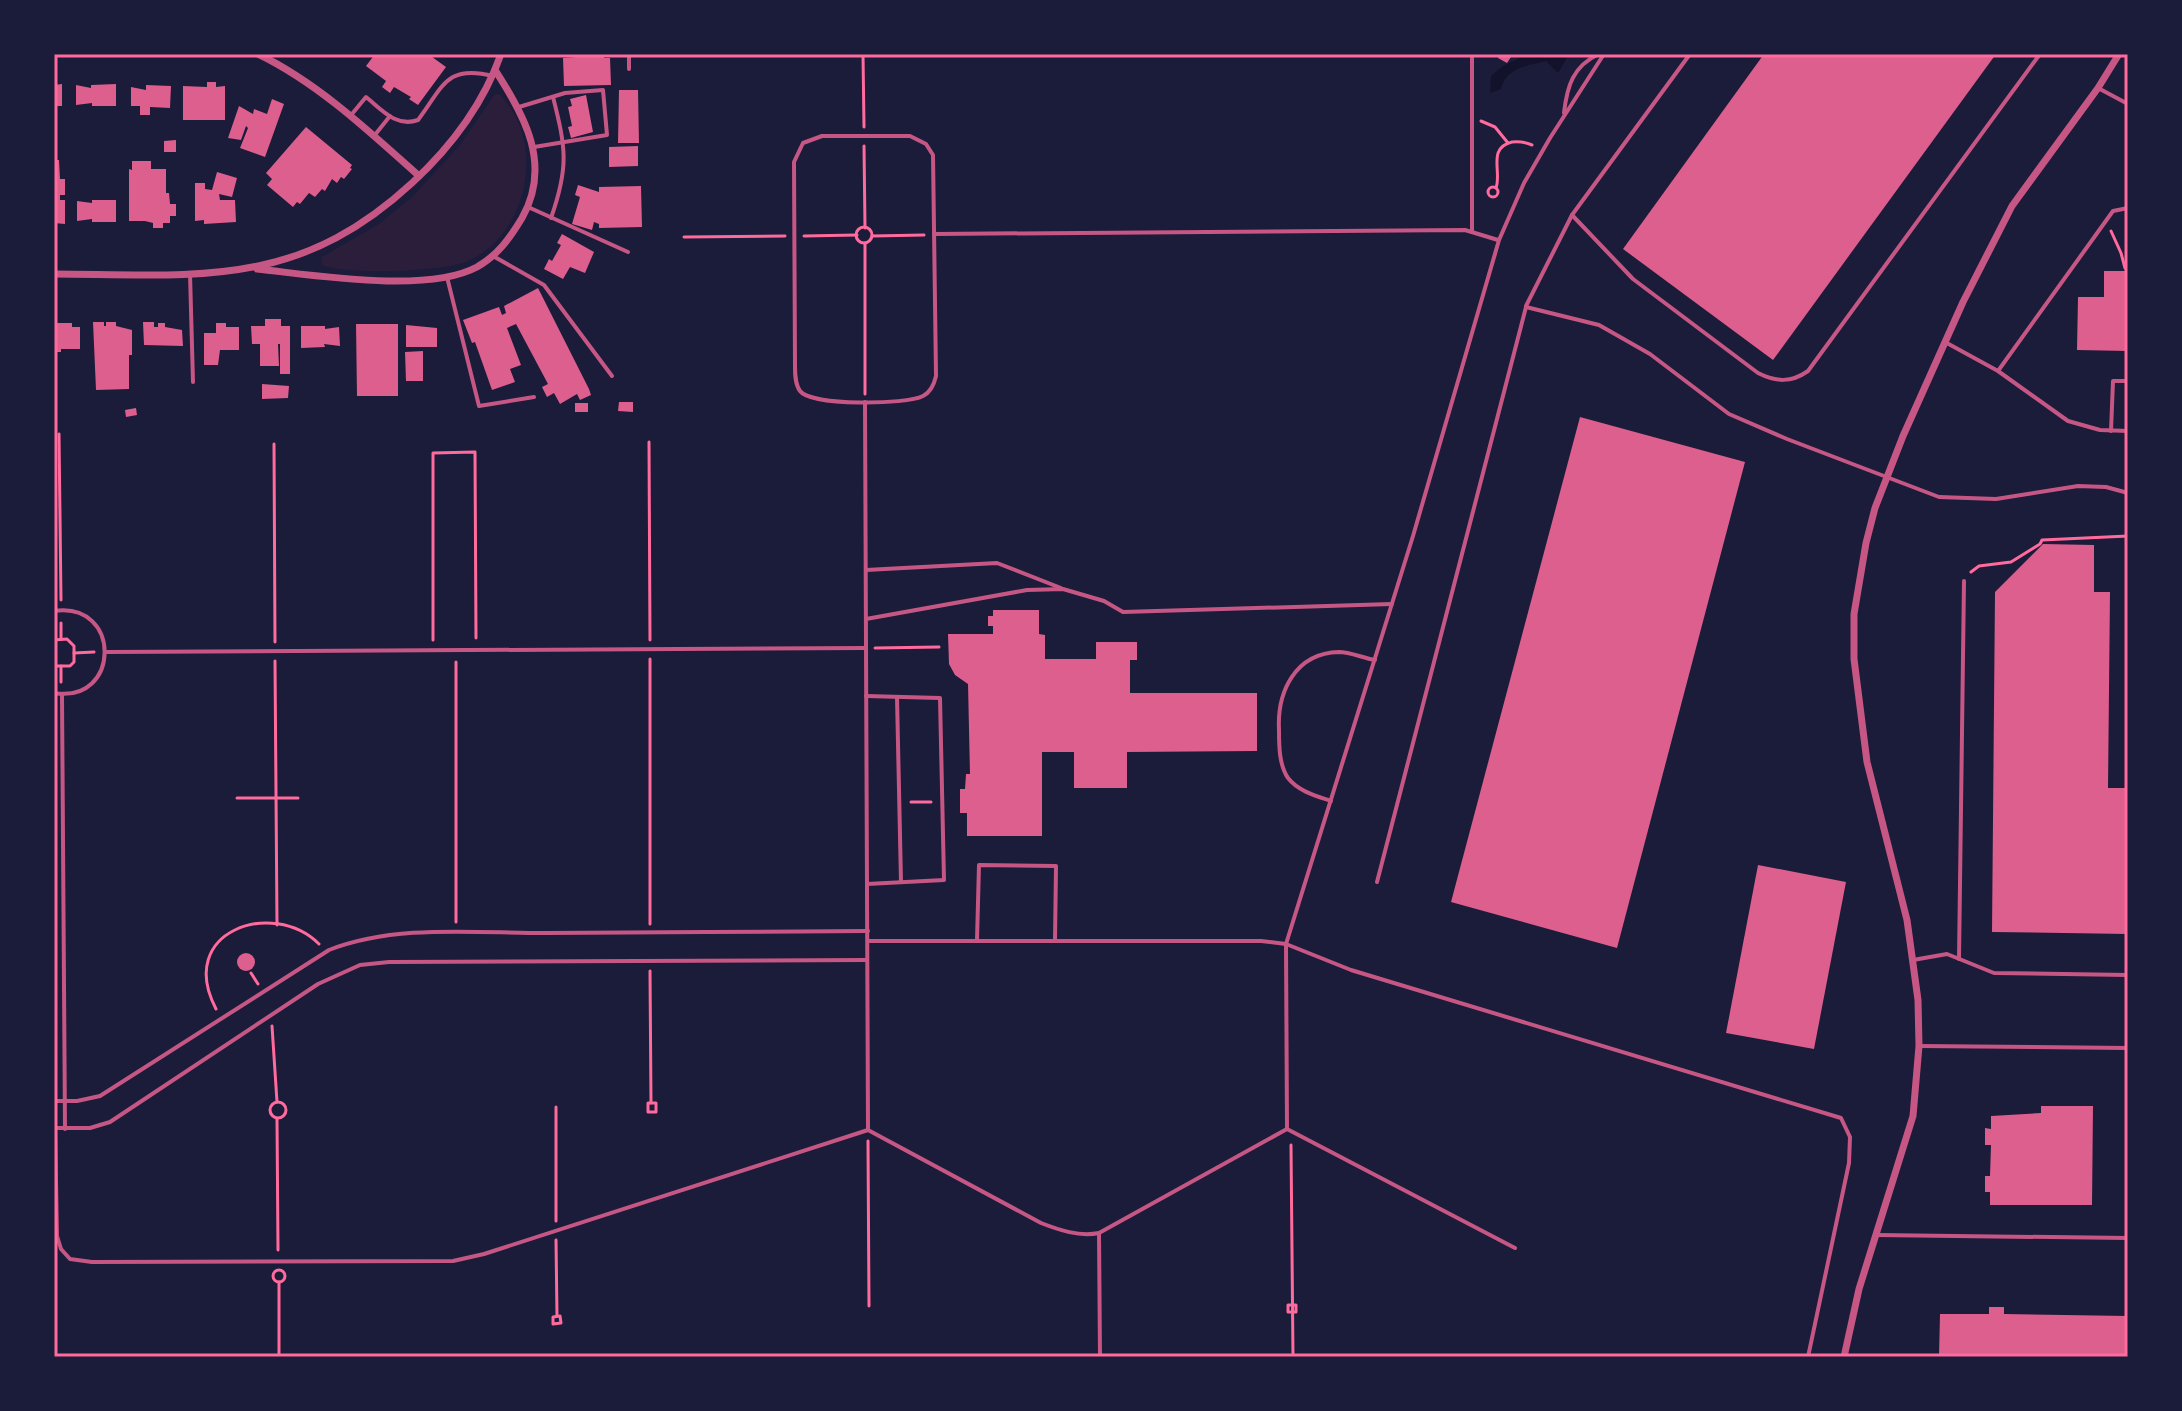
<svg xmlns="http://www.w3.org/2000/svg" width="2182" height="1411" viewBox="0 0 2182 1411" font-family="Karla,sans-serif">
  <style>
    .green { fill: #2a1e3b }
    .water { fill: #12122b }
    .building { fill: #dd5f8e }
    .lines { fill: none; stroke-linecap: round; stroke-linejoin: round }
    .path { stroke: #ff6b9d; stroke-width: 3 }
    .service { stroke: #c65784; stroke-width: 4 }
    .minor { stroke: #c65784; stroke-width: 7 }
    .neatline { fill: none; stroke: #ff6b9d; stroke-width: 3 }
  </style>
  <rect width="100%" height="100%" fill="#1b1b3a"/>
  <!-- green -->
  <path class="green" d="M495,94H499C547,141 529,234 468,261C445,272 345,275 322,265V257L379,224L413,196L460,145Z"/>
  <!-- water -->
  <path class="water" d="M1528,54H1569L1558,73L1546,61C1529,65 1505,68 1501,89L1490,93L1491,76L1503,66Z"/>
  <!-- building -->
  <g class="building">
    <polygon points="375,54 428,54 446,67 418,105 409,99 411,97 394,87 390,93 382,87 386,81 366,66"/>
    <polygon points="1499,54 1513,54 1507,63 1498,58"/>
    <polygon points="1764,54 1996,54 1773,360 1623,249"/>
    <polygon points="604,55 604,58 610,58 611,85 564,86 563,58"/>
    <polygon points="207,82 216,82 216,87 225,86 225,120 183,120 183,86 207,87"/>
    <polygon points="62,84 62,106 54,106 54,85"/>
    <polygon points="116,84 116,106 92,106 92,103 76,105 76,85 91,88 91,85"/>
    <polygon points="146,85 171,86 170,108 150,107 150,115 140,115 140,106 131,106 131,87 146,90"/>
    <polygon points="619,90 638,90 639,143 618,143"/>
    <polygon points="586,95 593,132 571,138 568,127 572,126 568,107 572,106 570,99"/>
    <polygon points="272,99 284,104 265,157 240,148 248,128 246,126 241,140 228,138 239,106 253,114 254,109 267,114"/>
    <polygon points="306,127 352,165 350,168 352,169 344,179 341,177 337,183 332,179 325,191 322,189 315,197 309,193 300,204 297,202 293,207 267,185 272,179 266,173"/>
    <polygon points="176,140 176,152 164,152 164,141"/>
    <polygon points="638,146 638,166 609,167 609,147"/>
    <polygon points="54,160 59,160 60,179 65,179 65,195 60,195 60,200 65,200 65,224 54,223"/>
    <polygon points="132,161 151,161 151,169 166,169 166,193 169,193 170,204 176,204 176,216 170,216 170,223 163,223 163,228 153,228 153,223 145,221 129,221 129,169 132,170"/>
    <polygon points="217,172 237,178 232,197 219,194 220,200 235,200 236,222 204,224 204,220 195,221 195,183 205,183 205,189 212,190"/>
    <polygon points="578,185 599,192 599,187 641,186 642,227 599,228 599,224 594,222 592,230 572,224 580,197 575,195"/>
    <polygon points="92,200 116,200 116,222 92,222 92,219 77,221 77,201 92,203"/>
    <polygon points="562,234 594,252 585,273 570,267 563,279 544,269 549,259 552,261 561,245 557,243"/>
    <polygon points="2104,271 2128,271 2128,351 2077,350 2078,297 2104,297"/>
    <polygon points="538,288 589,389 591,395 580,400 577,394 560,404 554,393 547,397 542,387 548,384 516,324 507,328 521,365 510,369 515,382 492,390 475,342 472,343 463,320 499,307 502,315 506,313 504,306"/>
    <polygon points="265,319 281,319 281,326 290,326 290,374 280,374 280,344 278,344 279,366 260,366 260,344 252,344 251,326 265,326"/>
    <polygon points="93,322 104,322 104,326 106,326 106,322 116,322 116,326 132,330 132,355 129,355 129,389 96,390"/>
    <polygon points="143,322 154,322 154,327 158,327 158,323 165,323 165,327 182,330 183,346 144,345"/>
    <polygon points="57,323 72,323 72,327 80,327 80,349 61,349 61,352 54,352 54,329 56,329"/>
    <polygon points="216,323 226,323 226,327 239,327 239,350 220,350 218,365 204,365 204,333 216,333"/>
    <polygon points="356,324 398,324 398,396 357,396"/>
    <polygon points="406,325 437,328 437,347 406,347"/>
    <polygon points="301,326 325,326 325,329 339,327 340,346 324,344 325,347 301,348"/>
    <polygon points="423,351 423,381 406,381 405,352"/>
    <polygon points="262,384 289,386 288,398 262,399"/>
    <polygon points="619,402 633,402 633,412 618,411"/>
    <rect x="575" y="403" width="13" height="9"/>
    <polygon points="136,408 137,415 126,417 125,410"/>
    <polygon points="1580,417 1745,462 1617,948 1451,902"/>
    <polygon points="2043,544 2094,545 2094,592 2110,592 2108,788 2127,788 2128,934 1992,932 1995,592"/>
    <polygon points="993,610 1039,610 1039,634 1045,635 1045,659 1096,659 1096,642 1137,642 1137,660 1130,660 1130,693 1257,693 1257,751 1127,752 1127,788 1074,788 1074,752 1042,752 1042,836 967,836 967,813 960,813 960,789 965,789 966,774 970,774 968,684 955,675 949,664 948,634 993,634 993,626 988,626 988,616 993,616"/>
    <polygon points="1758,865 1846,882 1814,1049 1726,1033"/>
    <circle cx="246" cy="962" r="9"/>
    <polygon points="2041,1106 2093,1106 2092,1205 1990,1205 1990,1192 1985,1192 1985,1176 1990,1176 1991,1145 1985,1145 1985,1128 1991,1129 1991,1116 2041,1113"/>
    <polygon points="1989,1307 2004,1307 2004,1314 2128,1316 2128,1357 1939,1357 1940,1314 1989,1314"/>
  </g>
  <g class="lines">
    <!-- path -->
    <g class="path">
      <polyline points="863,54 864,127"/>
      <polyline points="1481,121 1495,127 1508,143"/>
      <polyline points="864,146 865,228"/>
      <circle cx="1493" cy="192" r="5"/>
      <path d="M1496,188C1502,172 1487,148 1512,142C1519,141 1525,142 1532,145"/>
      <circle cx="864" cy="235" r="8"/>
      <polyline points="2111,231 2121,253 2125,268"/>
      <polyline points="804,236 857,235"/>
      <polyline points="872,236 924,235"/>
      <polyline points="684,237 785,236"/>
      <polyline points="865,243 865,394"/>
      <polyline points="59,434 61,600"/>
      <polyline points="649,442 650,640"/>
      <polyline points="274,444 275,642"/>
      <polyline points="1971,572 1979,566 2011,562 2040,544 2042,540 2128,536"/>
      <polyline points="61,623 61,639"/>
      <polyline points="54,640 67,639 74,646 74,662 70,666 54,666"/>
      <polyline points="433,640 433,453 475,452 476,638"/>
      <polyline points="875,648 939,647"/>
      <polyline points="74,653 94,652"/>
      <polyline points="650,659 650,924"/>
      <polyline points="275,661 277,925"/>
      <polyline points="456,662 456,922"/>
      <polyline points="61,666 61,682"/>
      <polyline points="237,798 298,798"/>
      <polyline points="911,802 931,802"/>
      <polyline points="650,971 651,1103"/>
      <polyline points="251,973 258,984"/>
      <path d="M216,1009C175,931 273,898 319,944"/>
      <polyline points="272,1026 277,1102"/>
      <circle cx="278" cy="1110" r="8"/>
      <rect x="648" y="1103" width="8" height="9"/>
      <polyline points="556,1107 556,1221"/>
      <polyline points="277,1119 278,1250"/>
      <polyline points="868,1141 869,1306"/>
      <polyline points="1291,1145 1293,1357"/>
      <polyline points="556,1240 557,1316"/>
      <circle cx="279" cy="1276" r="6"/>
      <polyline points="279,1282 279,1357"/>
      <rect x="1288" y="1305" width="8" height="7"/>
      <polygon points="560,1316 561,1323 553,1324 553,1317"/>
    </g>
    <!-- service -->
    <g class="service">
      <polyline points="629,54 629,69"/>
      <polyline points="1472,54 1472,232"/>
      <polyline points="2098,88 2128,104"/>
      <polyline points="519,107 565,93 603,90 607,135 534,147"/>
      <path d="M1564,113C1567,86 1573,66 1599,54"/>
      <path d="M352,114L366,97C381,109 396,128 418,120C443,87 446,64 493,76"/>
      <polyline points="374,136 390,116"/>
      <path d="M822,136H910L926,144L933,155L936,376C934,385 931,392 923,396C906,405 811,406 800,391C795,384 795,374 795,366L794,162L803,143Z"/>
      <polyline points="528,207 628,252"/>
      <path d="M1572,215L1633,279L1758,373C1776,382 1791,383 1808,371L2040,54"/>
      <path d="M551,218C569,167 566,148 553,97"/>
      <polyline points="934,234 1465,230 1498,240"/>
      <polyline points="493,256 544,285 612,376"/>
      <polyline points="190,274 193,382"/>
      <polyline points="447,277 479,406 534,397"/>
      <polyline points="1526,306 1572,215 1690,54"/>
      <polyline points="1945,342 1998,371 2068,421 2100,430 2128,431"/>
      <polyline points="1998,371 2113,211 2128,208"/>
      <polyline points="2111,431 2113,381 2128,381"/>
      <polyline points="866,570 997,563 1061,588"/>
      <path d="M54,611C122,601 121,704 54,693"/>
      <polyline points="866,619 1027,590 1063,589 1104,601 1123,612 1392,604"/>
      <polyline points="106,652 866,648"/>
      <polyline points="62,695 65,1129"/>
      <polyline points="866,696 940,698 944,880 867,884"/>
      <polyline points="897,697 901,882"/>
      <path d="M1331,801C1316,796 1298,791 1288,778C1279,765 1279,745 1279,730C1277,692 1295,653 1339,652C1350,652 1363,658 1375,660"/>
      <polyline points="1377,882 1526,307 1599,325 1650,354 1729,414 1787,439 1939,497 1996,499 2078,486 2106,487 2128,493"/>
      <polyline points="977,940 979,865 1056,866 1055,941"/>
      <polyline points="868,941 1261,941 1286,944 1351,970 1841,1118 1850,1137 1849,1163 1808,1357"/>
      <polyline points="1959,959 1964,581"/>
      <polyline points="1913,960 1947,954 1994,973 2128,975"/>
      <polyline points="1919,1046 2128,1048"/>
      <path d="M54,1101H77L100,1096L329,950C396,924 474,933 545,933C653,932 760,932 868,931"/>
      <polyline points="54,1128 90,1128 110,1122 318,984 360,965 389,962 867,960"/>
      <polyline points="55,1128 57,1236 61,1249 70,1259 92,1262 453,1261 484,1254 868,1130 865,402"/>
      <path d="M868,1130L1041,1223C1059,1230 1079,1237 1099,1233L1287,1129"/>
      <polyline points="1099,1233 1100,1357"/>
      <polyline points="1876,1235 2128,1238"/>
      <polyline points="1515,1248 1287,1129 1286,944 1413,536 1499,240 1524,183 1550,138 1604,54"/>
    </g>
    <!-- minor -->
    <g class="minor">
      <path d="M258,54C318,83 370,132 419,176"/>
      <path d="M257,269C314,275 427,294 477,267C498,255 510,238 522,218C552,165 525,116 495,70"/>
      <path d="M54,274C199,275 297,289 412,183C452,146 483,105 501,54"/>
      <polyline points="1844,1357 1859,1289 1913,1116 1919,1046 1918,1000 1907,920 1867,762 1854,659 1854,614 1866,543 1875,508 1903,436 1963,302 2012,206 2098,88 2119,54"/>
    </g>
  </g>
  <!-- border -->
  <rect width="2182" height="1411" fill="none" stroke="#1b1b3a" stroke-width="112"/>
  <rect x="56" y="56" width="2070" height="1299" class="neatline"/>
</svg>
